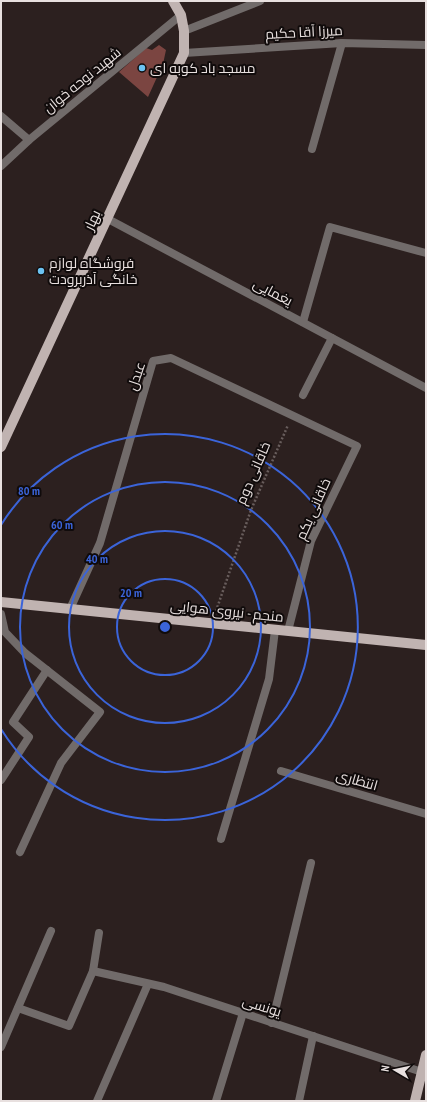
<svg xmlns="http://www.w3.org/2000/svg" width="427" height="1102" viewBox="0 0 427 1102" font-family="'PT Sans Narrow',Cairo,sans-serif">
  <style>
    .building { fill: #7b4541 }
    .lines { fill: none; stroke-linecap: round; stroke-linejoin: round }
    .path { stroke: #685d5c; stroke-width: 2.5; stroke-dasharray: 2 2; stroke-linecap: butt }
    .lane { stroke: #716b6a; stroke-width: 8 }
    .street { stroke: #716b6a; stroke-width: 8 }
    .primary { stroke: #c0b3b1; stroke-width: 10 }
    .ring { fill: none; stroke: #3b64d9; stroke-width: 2 }
    .poi-dot { fill: #6cc3f2; stroke: #100b0b; stroke-width: 1.5 }
    .labels { text-anchor: middle; stroke-width: 4; stroke-linejoin: round; paint-order: stroke }
    .street-label { font-size: 14px; fill: #e8e0df; stroke: #100b0b }
    .poi-label { font-size: 14px; fill: #e8e0df; stroke: #100b0b; text-anchor: start }
    .centre { fill: #3b64d9; stroke: #100b0b; stroke-width: 2 }
    .ring-label { font-size: 12px; text-anchor: middle; font-weight: bold; fill: #3b64d9; stroke: #100b0b; stroke-width: 4; stroke-linejoin: round; paint-order: stroke }
  </style>
  <rect width="100%" height="100%" fill="#2c201f"/>
  <!-- building -->
  <polygon class="building" points="159,45 166,50 163,64 148,97 119,72 146,48 152,50"/>
  <g class="lines">
    <!-- path -->
    <polyline class="path" points="216,611 251,510 288,425"/>
    <!-- lane -->
    <g class="lane">
      <polyline points="303,395 332,338"/>
      <polyline points="70,609 100,543 153,361 171,358 357,446 311,541 288,631"/>
      <polyline points="1,614 5,632 25,653 100,712 61,763 20,852"/>
      <polyline points="281,771 426,814"/>
      <polyline points="1,780 29,737 13,722 47,670"/>
      <polyline points="221,839 269,679 275,630"/>
      <polyline points="93,971 164,987 422,1072"/>
      <polyline points="18,1008 69,1026 93,971 99,933"/>
      <polyline points="272,1023 311,863"/>
      <polyline points="1,1047 51,931"/>
      <polyline points="97,1101 148,984"/>
      <polyline points="216,1101 243,1013"/>
      <polyline points="299,1101 313,1036"/>
    </g>
    <!-- street -->
    <g class="street">
      <polyline points="184,31 260,1"/>
      <polyline points="184,53 342,43 426,45"/>
      <polyline points="1,116 29,140"/>
      <polyline points="312,149 342,43"/>
      <polyline points="1,166 29,140 181,15"/>
      <polyline points="108,219 426,388"/>
      <polyline points="303,322 330,227 426,253"/>
    </g>
    <!-- primary -->
    <g class="primary">
      <polyline points="1,447 184,53 184,31 181,15 173,1"/>
      <polyline points="1,602 426,645"/>
      <polyline points="415,1101 426,1055"/>
    </g>
  </g>
  <!-- distance rings -->
  <g class="ring">
    <circle cx="165" cy="627" r="48"/>
    <circle cx="165" cy="627" r="96"/>
    <circle cx="165" cy="627" r="145"/>
    <path d="M1 525A193 193 0 1 1 1 729"/>
  </g>
  <!-- markers -->
  <g class="poi-dot">
    <circle cx="142" cy="68" r="4"/>
    <circle cx="41" cy="271" r="4"/>
  </g>
  <g class="labels">
    <!-- street labels -->
    <g class="street-label">
      <text transform="translate(304 32) rotate(-3)" y="5">میرزا آقا حکیم</text>
      <text transform="translate(82 80) rotate(-39)" y="5">شهید نوحه خوان</text>
      <text transform="translate(92 220) rotate(-65)" y="5">بهار</text>
      <text transform="translate(273 292) rotate(28)" y="5">یغمایی</text>
      <text transform="translate(136 376) rotate(-71)" y="5">عبدل</text>
      <text transform="translate(253 473) rotate(-67)" y="5">خاقانی دوم</text>
      <text transform="translate(313 509) rotate(-66)" y="5">خاقانی یکم</text>
      <text transform="translate(227 611) rotate(6)" y="5">منجم - نیروی هوایی</text>
      <text transform="translate(357 780) rotate(16)" y="5">انتظاری</text>
      <text transform="translate(262 1006) rotate(18)" y="5">یونسی</text>
    </g>
    <!-- poi labels -->
    <g class="poi-label">
      <text x="150" y="73">مسجد باد کوبه ای</text>
      <text x="49" y="268">فروشگاه لوازم<tspan x="49" dy="16">خانگی آذربرودت</tspan></text>
    </g>
  </g>
  <circle cx="165" cy="627" r="6" class="centre"/>
  <g class="ring-label">
    <text x="29" y="495">80 m</text>
    <text x="62" y="529">60 m</text>
    <text x="97" y="563">40 m</text>
    <text x="131" y="597">20 m</text>
  </g>
  <!-- border -->
  <rect width="427" height="1102" fill="none" stroke="#e8e0df" stroke-width="4"/>
  <!-- north arrow -->
  <g transform="translate(395 1070) rotate(279)" stroke="#100b0b" stroke-width="3" paint-order="stroke">
  <path d="M0-3L7 15L0 10L-7 15Z" fill="#e8e0df"/>
  <text y="-6" font-size="11" font-weight="bold" text-anchor="middle" fill="#e8e0df">N</text>
  </g>
</svg>
